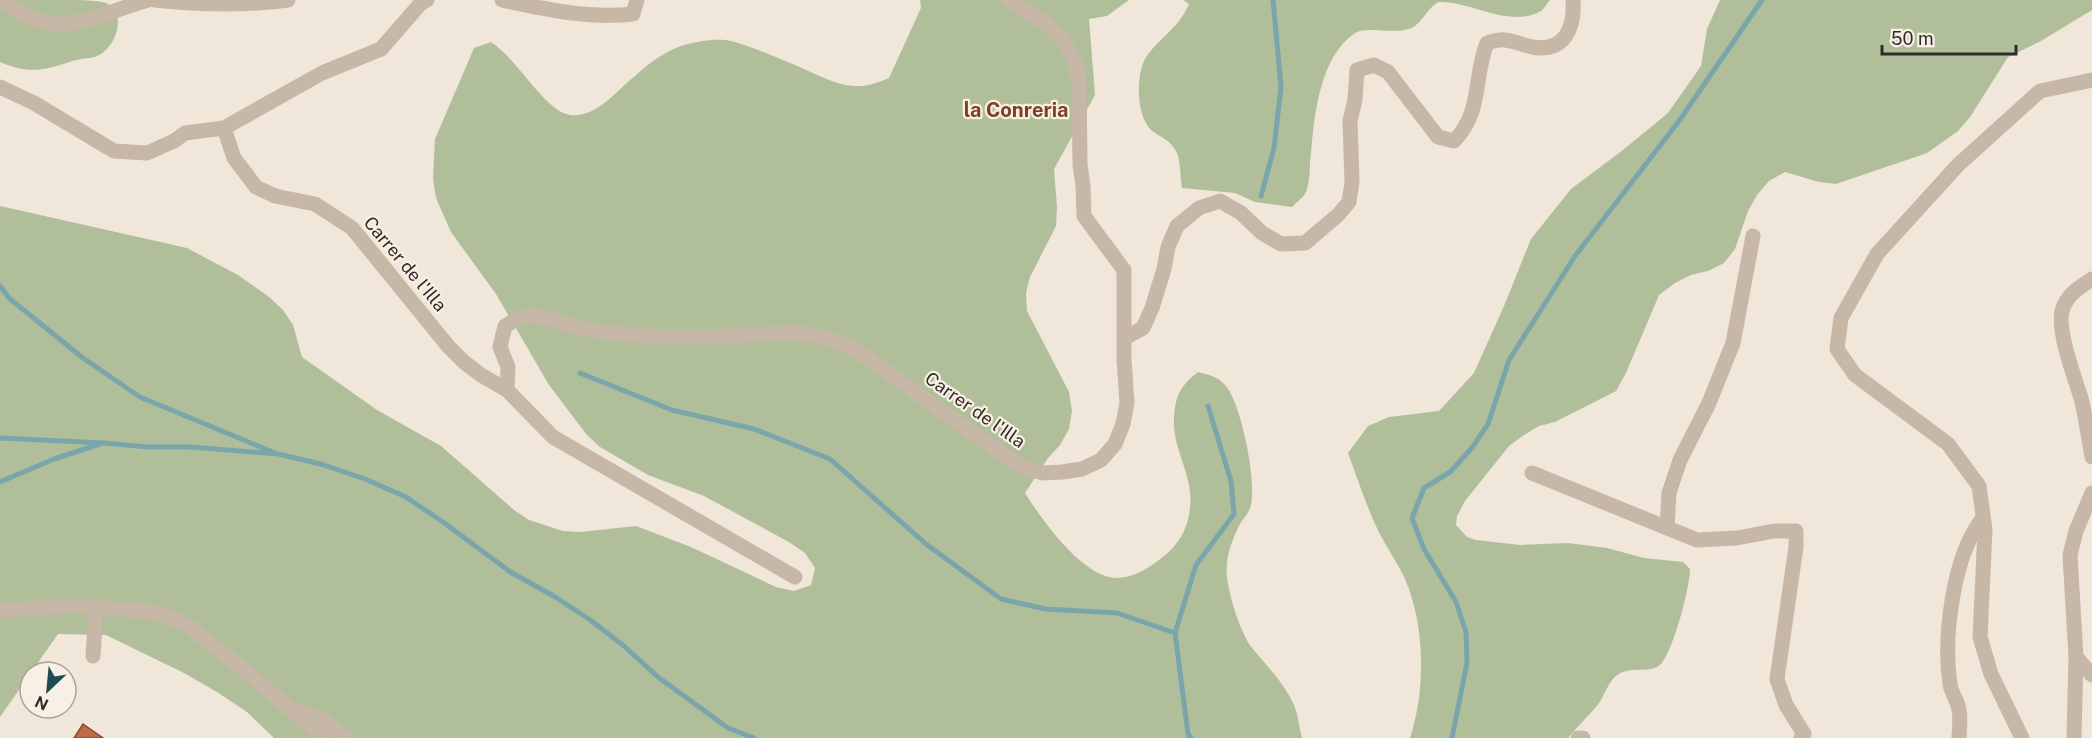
<svg xmlns="http://www.w3.org/2000/svg" width="2092" height="738" viewBox="0 0 2092 738" font-family="'Public Sans',sans-serif">
  <style>
    .green { fill: #b0be9a }
    .lines { fill: none; stroke-linecap: round; stroke-linejoin: round }
    .stream { stroke: #7aa6ab; stroke-width: 5 }
    .building { fill: #c06b47; stroke: #864b32; stroke-width: 1.5 }
    .minor { stroke: #c7b7a6; stroke-width: 15 }
    .labels { text-anchor: middle; stroke-width: 4.5; stroke-linejoin: round; paint-order: stroke }
    .street-label { font-size: 18px; fill: #332b27; stroke: #f8f0e5 }
    .neighbourhood-label { font-size: 20px; font-weight: bold; fill: #7e3e24; stroke: #f8f0e5 }
  </style>
  <rect width="100%" height="100%" fill="#f0e6d9"/>
  <!-- green -->
  <g class="green">
    <path d="M0,0C23,0 46,0 70,0C81,0 95,0 106,3C128,12 116,47 99,55C92,59 83,58 76,60C45,70 31,75 0,62Z"/>
    <path d="M920,0H1129L1107,16L1089,19L1095,95L1054,169L1057,207L1056,226L1030,277L1026,293L1027,311L1069,392L1072,411L1069,429L1060,445L1048,458L1025,493C1042,520 1083,578 1117,578C1131,578 1148,569 1159,560C1177,547 1188,531 1190,507C1194,476 1172,449 1174,418C1175,396 1181,385 1198,372C1211,375 1221,378 1228,389C1242,409 1258,486 1250,508C1248,514 1243,519 1240,524C1232,540 1225,557 1227,576C1229,596 1240,632 1252,648C1267,666 1283,682 1293,703C1298,713 1299,727 1302,738H274L247,712L217,692L184,673L106,635L58,634L0,717V206L187,248L238,275L269,297L283,310L293,325L302,357L377,410L441,446L514,510L529,520L563,531L580,532L636,526L691,547L776,587L794,591L811,585L815,568L805,553L789,542L704,496L648,475L600,447L587,435L549,385L496,294L451,232L436,198L433,178L435,139L474,48L491,42C501,49 509,57 517,67C530,81 551,112 570,115C597,118 617,90 635,76C648,64 664,52 681,46C694,42 711,39 725,40C742,42 786,61 802,68C818,75 836,85 854,86C866,87 877,83 889,78L921,8Z"/>
    <path d="M1183,0H1550C1547,3 1544,9 1541,11C1511,29 1468,0 1439,2C1427,7 1422,25 1409,29C1394,34 1366,26 1355,33C1320,56 1314,116 1311,153C1309,165 1311,183 1305,194C1302,198 1296,203 1292,207L1255,202L1235,193L1182,188C1180,177 1181,160 1176,151C1170,140 1160,137 1151,130C1136,115 1136,76 1145,59C1154,44 1169,34 1179,21C1183,16 1186,10 1189,4Z"/>
    <path d="M1720,0H2092V10L2041,41L2008,57L1970,117L1958,131L1927,153L1836,184L1819,182L1785,172L1769,181L1757,195L1748,211L1735,249L1724,263L1708,271L1691,275L1675,283L1659,295L1626,373L1616,391L1555,422L1539,426L1524,435L1509,446L1465,501L1457,516L1456,525L1467,537L1476,540L1520,545L1568,543L1607,548L1644,558L1683,562L1690,569C1690,587 1673,653 1660,665C1647,675 1627,663 1613,679C1606,687 1603,699 1596,707C1587,717 1577,727 1568,738H1410C1426,690 1425,625 1405,579C1397,561 1384,544 1376,526C1365,502 1357,477 1348,453L1368,426L1389,417L1439,411L1474,373L1504,306L1531,239L1571,189L1623,150L1668,113L1701,66L1707,29Z"/>
  </g>
  <g class="lines">
    <!-- stream -->
    <g class="stream">
      <polyline points="1261,196 1274,148 1281,87 1273,0"/>
      <polyline points="0,286 9,298 83,358 140,397 275,453"/>
      <polyline points="580,373 672,410 754,429 830,459 926,544 1001,599 1045,609 1117,613 1175,633 1188,734 1191,738"/>
      <polyline points="0,438 104,443 148,447 190,447 279,454 324,465 365,479 406,497 443,522 512,573 552,595 589,619 624,646 658,677 728,728 754,738"/>
      <polyline points="0,482 54,459 100,444"/>
      <polyline points="1175,633 1196,565 1234,514 1231,481 1208,406"/>
      <polyline points="1452,738 1467,663 1466,632 1456,602 1424,549 1412,518 1424,488 1450,472 1471,449 1488,424 1509,360 1575,256 1679,121 1762,0"/>
    </g>
  </g>
  <!-- building -->
  <polygon class="building" points="83,724 103,738 74,738"/>
  <g class="lines">
    <!-- minor -->
    <g class="minor">
      <path d="M1,0C17,11 38,23 57,24C82,25 123,7 148,0"/>
      <path d="M155,0C200,5 243,6 288,0"/>
      <path d="M502,0C544,9 589,19 633,14L637,0"/>
      <polyline points="0,87 34,103 114,151 147,153 174,141 185,133 224,128 322,73 381,49 421,3 427,0"/>
      <polyline points="224,128 234,158 256,187 275,196 315,204 352,228 448,346 464,362 481,375 507,390 553,437 795,577"/>
      <path d="M2092,279C2081,286 2068,294 2063,308C2055,328 2076,380 2082,402C2086,420 2089,439 2092,457"/>
      <path d="M1125,338L1143,328L1152,308L1164,269L1168,247L1177,226L1199,208L1220,201L1241,213L1262,233L1281,244L1305,243L1338,215L1349,202L1352,182L1350,121L1355,100L1357,70L1374,65L1388,72L1438,137L1454,141C1483,111 1473,78 1487,43C1493,41 1499,39 1505,40C1515,41 1523,45 1532,47C1565,53 1575,27 1573,0"/>
      <path d="M507,390L508,367L500,347L505,326C511,323 519,316 525,316C543,314 562,324 579,328C650,342 724,336 796,333C818,335 835,339 855,349L970,431L1021,466L1042,473L1062,472L1082,469L1101,460L1115,444L1123,424L1127,403L1124,360V270L1084,216L1083,186L1080,165L1079,79L1073,57L1062,38L1046,23L1008,0"/>
      <polyline points="1532,473 1697,540 1737,538 1774,531 1796,531 1796,547 1777,679 1786,705 1804,734 1801,738"/>
      <polyline points="1667,528 1669,493 1680,460 1709,403 1733,343 1753,236"/>
      <polyline points="0,610 77,606 144,611 161,614 176,620 191,628 249,674 324,738"/>
      <polyline points="93,656 96,608"/>
      <polyline points="2076,657 2092,675"/>
      <polyline points="298,710 323,720 347,738"/>
      <polyline points="1578,738 1583,738"/>
      <path d="M1959,738C1959,729 1961,719 1959,710C1958,701 1951,693 1950,684C1943,638 1953,554 1983,518"/>
      <polyline points="2022,738 1991,674 1980,637 1985,530 1979,486 1948,444 1855,375 1837,349 1841,318 1877,254 1958,165 2040,91 2092,80"/>
      <polyline points="2074,738 2076,657 2070,555 2076,531 2092,493"/>
    </g>
  </g>
  <g class="labels">
    <!-- street labels -->
    <g class="street-label">
      <text transform="translate(405 264) rotate(50)" y="6">Carrer de l'Illa</text>
      <text transform="translate(975 410) rotate(35)" y="6">Carrer de l'Illa</text>
    </g>
    <!-- neighbourhood labels -->
    <g class="neighbourhood-label">
      <text x="1016" y="117">la Conreria</text>
    </g>
  </g>
  <!-- north arrow -->
  <g transform="translate(48 690) rotate(206)"><circle r="28" fill="#f8f0e5" stroke="#a9a199" stroke-width="1.5"/>
  <path d="M0-4.5L10 22L0 15L-10 22Z" fill="#1e4c53"/>
  <text y="-9" font-size="16" font-weight="bold" text-anchor="middle" fill="#332b27">N</text>
  </g>
  <!-- scale -->
  <path d="M1882 45v9h134v-9" fill="none" stroke="#332b27" stroke-width="3"/>
  <text x="1891" y="45" font-size="18" fill="#332b27" stroke="#f8f0e5" stroke-width="4.5" paint-order="stroke">50 m</text>
</svg>
